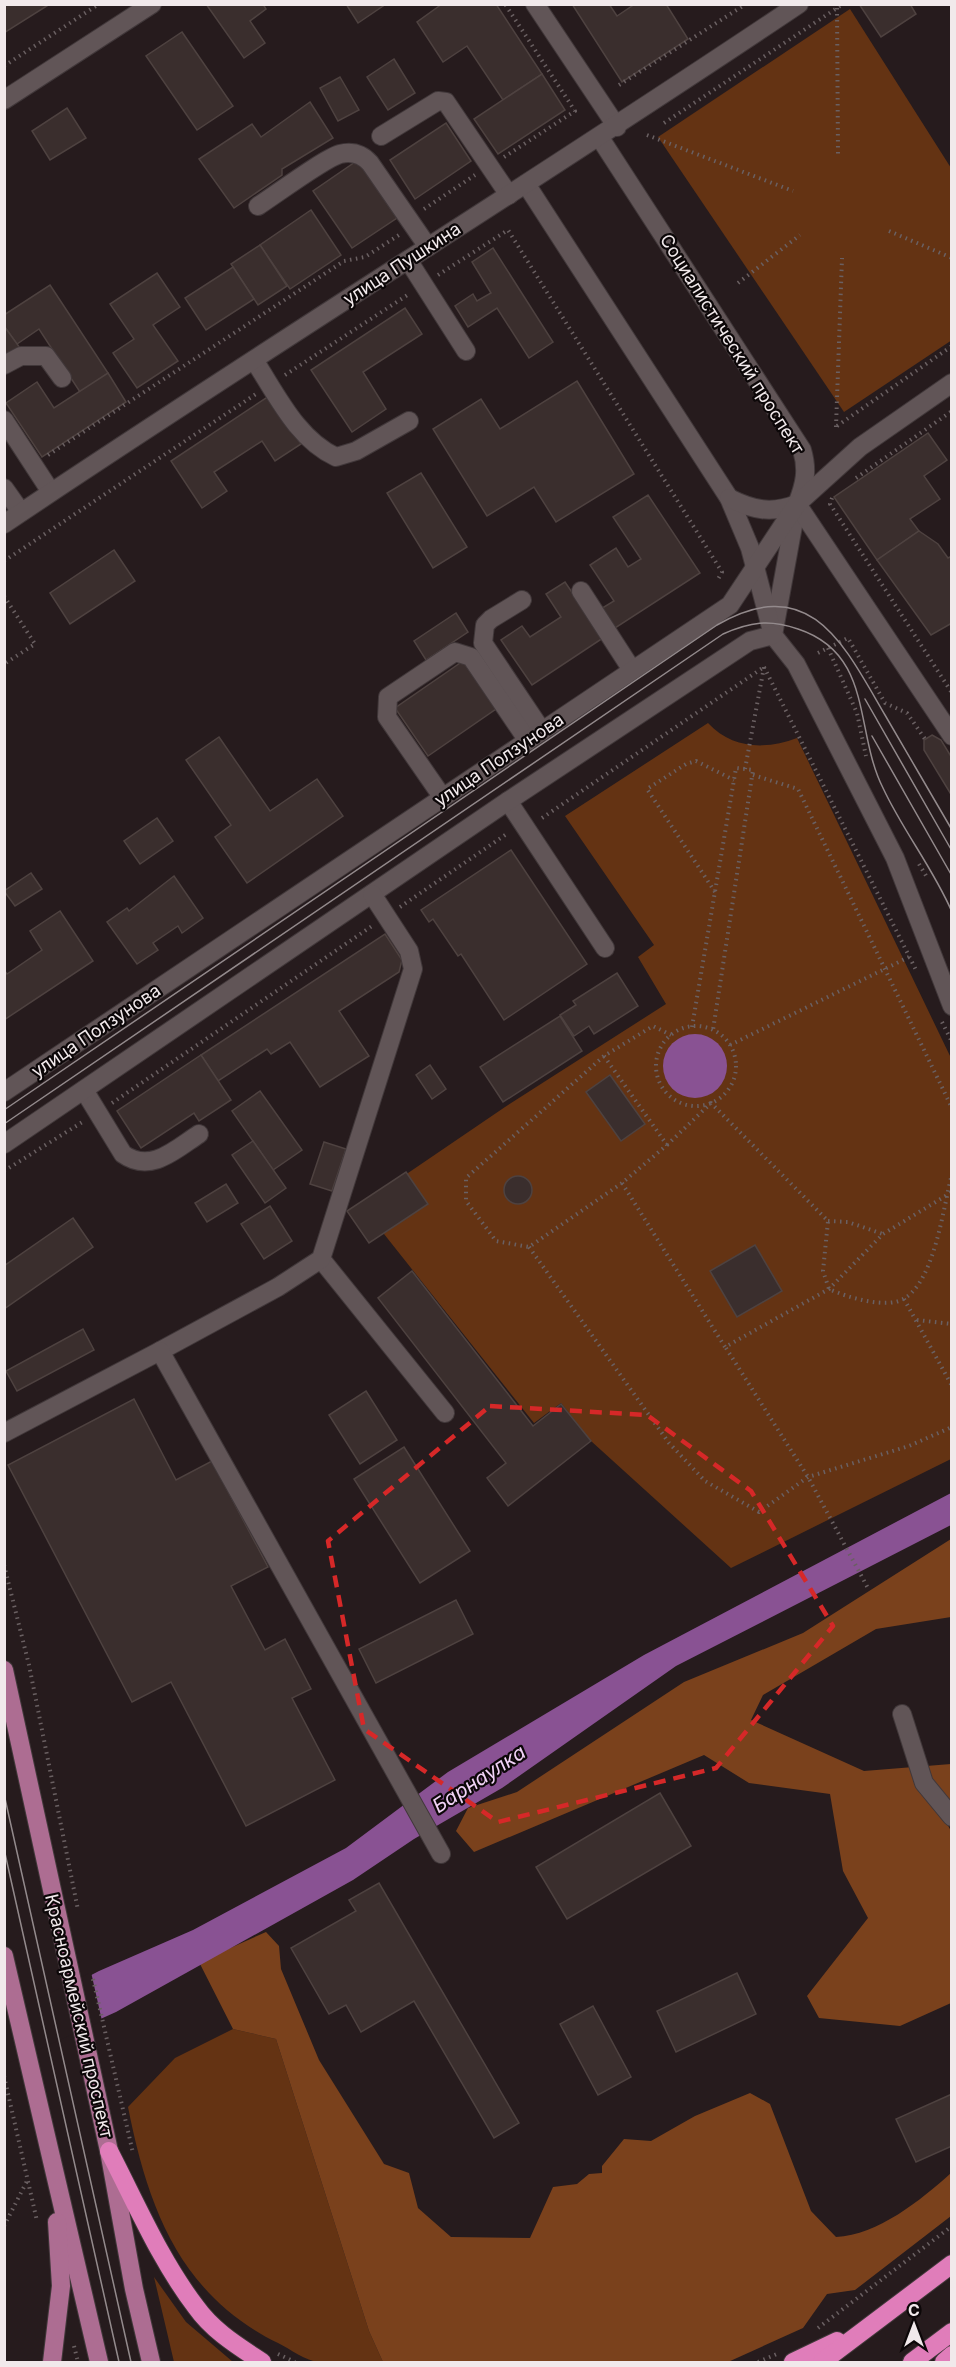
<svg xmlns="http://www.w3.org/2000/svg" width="956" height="2367" viewBox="0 0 956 2367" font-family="Inter,sans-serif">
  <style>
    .green { fill: #643313 }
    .forest { fill: #7a411c }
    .water { fill: #895293 }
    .pier { fill: #261b1d }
    .building { fill: #3a2e2d; stroke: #4e4240; stroke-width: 1.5 }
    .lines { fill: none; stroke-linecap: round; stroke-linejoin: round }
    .minor-casing { stroke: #41383a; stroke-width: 20 }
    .major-casing { stroke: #41383a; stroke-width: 20 }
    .highway-casing { stroke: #41383a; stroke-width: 20 }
    .path { stroke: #6a6062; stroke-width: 4; stroke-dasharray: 1.5 4.5; stroke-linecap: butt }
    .minor { stroke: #615557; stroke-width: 18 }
    .major { stroke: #ad6d92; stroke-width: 18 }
    .highway { stroke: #e07dba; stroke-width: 18 }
    .tram { stroke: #938a8c; stroke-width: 1.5 }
    .marked { fill: none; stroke: #d62828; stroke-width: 4.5; stroke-dasharray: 12 8; stroke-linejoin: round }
    .labels { text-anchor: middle; stroke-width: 4.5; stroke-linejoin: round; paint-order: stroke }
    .street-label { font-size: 18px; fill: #f1e9eb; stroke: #0c0708 }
    .water-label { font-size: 20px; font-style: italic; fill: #f2d3f7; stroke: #0c0708 }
  </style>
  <rect width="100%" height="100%" fill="#261b1d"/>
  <!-- green -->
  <g class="green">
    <polygon points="850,9 951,168 952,340 844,412 658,137"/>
    <path d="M708,723C732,749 766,750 797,738L951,1058V1459L731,1568L591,1441L561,1403L534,1423L361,1205L505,1107L666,1004L638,957L654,945L565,816Z"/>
    <path d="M233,2029L276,2039L369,2331L383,2362C362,2362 340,2365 319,2362C306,2361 290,2349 278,2343C180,2295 148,2208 128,2107L175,2058Z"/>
    <polygon points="154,2277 186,2322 233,2362 174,2362"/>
  </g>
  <!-- forest -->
  <g class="forest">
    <polygon points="951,1539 951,1617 876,1629 763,1695 751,1720 864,1771 951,1764 951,1810 943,1816 952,1833 951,2003 900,2026 819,2018 807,1996 868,1918 843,1871 830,1794 749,1783 704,1755 474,1852 456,1831 468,1808 517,1792 684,1682 803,1633"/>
    <path d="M266,1932L279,1946L281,1969L319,2060L384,2164L409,2173L418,2208L451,2237L530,2238L553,2187L577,2184L589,2174L602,2173V2166L624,2139L651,2141L695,2116L750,2093L770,2104L811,2211L836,2237C878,2235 921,2200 951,2173V2216L855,2290L827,2294L803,2328L728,2362H383L369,2331L276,2039L233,2029L199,1962Z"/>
  </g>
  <!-- water -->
  <g class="water">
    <circle cx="695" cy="1066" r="32"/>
    <polygon points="951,1493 951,1525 676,1666 502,1788 414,1839 353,1880 116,2012 5,2062 5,2020 99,1971 193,1930 346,1848 448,1772 644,1655"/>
  </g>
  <!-- pier -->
  <polygon class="pier" points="91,1972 102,2021 4,2065 4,2017"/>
  <!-- building -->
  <g class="building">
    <polygon points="4,4 50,4 4,33"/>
    <polygon points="206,4 263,4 266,9 250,21 265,43 244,58"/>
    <polygon points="346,4 386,4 358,23"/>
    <polygon points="442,4 496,4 542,74 503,100 467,46 443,62 417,22"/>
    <polygon points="572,4 609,4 617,16 635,4 666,4 688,39 622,82"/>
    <polygon points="859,4 910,4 916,14 881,37"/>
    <polygon points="182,32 233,106 197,130 146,56"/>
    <polygon points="394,59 415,93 388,110 367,77"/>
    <polygon points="542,74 565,110 498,154 474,119"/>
    <polygon points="340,77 359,110 338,121 320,88"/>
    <polygon points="310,102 333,138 282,169 282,175 234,208 199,159 252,124 261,137"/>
    <polygon points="67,108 86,138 50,160 32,131"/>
    <polygon points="446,123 471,161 415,199 390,160"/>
    <polygon points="358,160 397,218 352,248 313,191"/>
    <polygon points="311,210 341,255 290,289 260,245"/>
    <polygon points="260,245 287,286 258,305 231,264"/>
    <polygon points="493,248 553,342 529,358 497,308 468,327 455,306 473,294 477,301 491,293 472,262"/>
    <polygon points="233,267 254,299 206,330 185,298"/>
    <polygon points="157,273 180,307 153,325 178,361 137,388 113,353 134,339 110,304"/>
    <polygon points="50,285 108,373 80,392 39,329 17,344 4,326 4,315"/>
    <polygon points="405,308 422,334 363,372 386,409 352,432 311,370"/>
    <polygon points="4,326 20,348 4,358"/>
    <polygon points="108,373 126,402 42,457 6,403 37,382 54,408"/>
    <polygon points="577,381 634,474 556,522 534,487 487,516 433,429 481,399 500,429"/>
    <polygon points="269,396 301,444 275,461 262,441 214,472 227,491 202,508 171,461"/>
    <polygon points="928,433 947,460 924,476 940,499 910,519 919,531 877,560 834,497"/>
    <polygon points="421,473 467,547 433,568 387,493"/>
    <polygon points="648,495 700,573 612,630 599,610 614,601 590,565 616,548 628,567 641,559 613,517"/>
    <polygon points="919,531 938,544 948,558 952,556 952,623 931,635 877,560"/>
    <polygon points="114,550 135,581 70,624 50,593"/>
    <polygon points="565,582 603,638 532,685 501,640 522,626 530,637 561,617 546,594"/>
    <polygon points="456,613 468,632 426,660 414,641"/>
    <polygon points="463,661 496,709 428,756 395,708"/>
    <polygon points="932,735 941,740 952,758 952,796 924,750 924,740"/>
    <polygon points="219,737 270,811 317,779 343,816 247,883 215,837 231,825 186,760"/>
    <polygon points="157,818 173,841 140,864 124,841"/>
    <polygon points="511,850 587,964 504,1020 461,954 458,956 433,919 429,922 421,910"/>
    <polygon points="31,873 42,889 15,906 4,891"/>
    <polygon points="174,876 203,918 182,933 178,926 153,943 158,950 137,964 107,922 127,908 129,911"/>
    <polygon points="60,911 93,961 4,1020 4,970 7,974 42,950 30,931"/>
    <polygon points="385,934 402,960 399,972 339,1011 369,1056 320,1087 290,1042 271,1054 267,1049 218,1081 201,1055"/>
    <polygon points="617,973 638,1006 594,1034 589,1026 574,1036 560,1015 576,1005 573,1001"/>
    <polygon points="560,1016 582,1051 503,1102 480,1067"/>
    <polygon points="201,1055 231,1100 199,1121 194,1113 141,1148 117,1111"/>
    <polygon points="430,1065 446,1089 432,1099 416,1075"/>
    <polygon points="610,1075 645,1124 621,1141 586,1092"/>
    <polygon points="260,1091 302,1150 273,1170 232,1111"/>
    <polygon points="253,1141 286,1188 265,1203 232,1155"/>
    <polygon points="324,1142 346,1149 332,1191 310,1184"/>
    <polygon points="406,1172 428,1204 369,1243 347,1211"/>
    <circle cx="518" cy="1190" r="14"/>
    <polygon points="226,1184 238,1203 207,1222 195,1203"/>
    <polygon points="270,1206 292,1241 264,1259 241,1224"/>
    <polygon points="73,1218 93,1247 4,1309 4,1266"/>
    <polygon points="755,1245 782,1291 737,1317 710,1271"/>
    <polygon points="412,1271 533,1426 561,1404 591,1441 508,1506 487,1478 506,1463 378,1298"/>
    <polygon points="83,1329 94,1350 17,1391 6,1371"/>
    <polygon points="366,1391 397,1440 360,1464 329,1415"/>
    <polygon points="134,1399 176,1480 212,1461 268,1567 231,1586 265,1650 285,1639 311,1689 292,1698 335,1780 246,1826 171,1682 132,1702 8,1465"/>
    <polygon points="404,1447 470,1551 420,1583 354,1479"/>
    <polygon points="456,1600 473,1634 376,1683 359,1649"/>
    <polygon points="660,1793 691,1846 567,1919 536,1867"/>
    <polygon points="379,1883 519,2123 494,2138 414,2001 361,2032 346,2005 329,2014 291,1948 356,1911 349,1900"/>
    <polygon points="737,1973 756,2014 676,2052 657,2011"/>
    <polygon points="593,2006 631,2077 598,2095 560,2024"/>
    <polygon points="952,2094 952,2146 916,2162 896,2119"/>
  </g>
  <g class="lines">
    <defs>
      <g id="minor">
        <polyline points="535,4 617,127"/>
        <polyline points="4,100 152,4"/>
        <polyline points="381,136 438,101 446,102 509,195"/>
        <path d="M600,138L802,450C808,470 805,484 797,504L774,630"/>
        <polyline points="526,184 729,498 750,548 773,635 796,664 895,858 952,1006"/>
        <path d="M258,206C275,195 325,158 340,154C352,151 362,154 370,163L428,247"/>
        <polyline points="408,260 466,351"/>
        <path d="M254,360C277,395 297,439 336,457L356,451L409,421"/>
        <polyline points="4,365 21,356 46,356 62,378"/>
        <polyline points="4,420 51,492"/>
        <polyline points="4,488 21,512"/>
        <path d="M729,498C753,510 771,514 797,504"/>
        <polyline points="797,504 952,736"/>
        <path d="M4,524C267,347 536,181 799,4"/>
        <polyline points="581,591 632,670"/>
        <polyline points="522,600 491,619 485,625 483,643 542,731"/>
        <polyline points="443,798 387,717 388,697 455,652 471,657 528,741"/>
        <polyline points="508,801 605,948"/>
        <path d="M84,1090L123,1154C151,1174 176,1149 199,1134"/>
        <polyline points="4,1092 730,605 797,504 860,447 952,383"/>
        <polyline points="4,1144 508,801 750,641 773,635"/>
        <polyline points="321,1259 445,1413"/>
        <polyline points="160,1351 278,1287 321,1259 413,969 409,951 372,894"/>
        <polyline points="4,1433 160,1351 441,1854"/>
        <polyline points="902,1714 924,1783 952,1817"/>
      </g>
      <g id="major">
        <polyline points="4,1670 109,2151 134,2289 151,2362"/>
        <polyline points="4,1956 99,2362"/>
        <polyline points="52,2362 61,2286 57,2222"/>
      </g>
      <g id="highway">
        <path d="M109,2151C136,2203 160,2260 196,2307C213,2331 238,2346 262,2362"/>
        <polyline points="793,2362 837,2341"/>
        <polyline points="822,2362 952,2264"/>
        <polyline points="912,2362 952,2332"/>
        <polyline points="944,2362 952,2355"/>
      </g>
    </defs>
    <!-- minor casing -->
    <use href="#minor" class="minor-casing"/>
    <!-- major casing -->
    <use href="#major" class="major-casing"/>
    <!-- highway casing -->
    <use href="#highway" class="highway-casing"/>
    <!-- path -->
    <g class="path">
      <polyline points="837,8 838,154"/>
      <polyline points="4,66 99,4"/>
      <polyline points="619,85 746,4"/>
      <polyline points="664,123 843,4"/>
      <polyline points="647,135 793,191"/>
      <polyline points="504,157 575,111 505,4"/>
      <polyline points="424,209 475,175"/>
      <polyline points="889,231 952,258"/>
      <polyline points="438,275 508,230 722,572 717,581"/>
      <polyline points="738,283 800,235"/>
      <polyline points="285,375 409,294"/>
      <polyline points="837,426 952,346"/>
      <polyline points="836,427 842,258"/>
      <polyline points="48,455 344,261 365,257 399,235"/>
      <polyline points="856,478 952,411"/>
      <polyline points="832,498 830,504 952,693"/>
      <polyline points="4,561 256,394"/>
      <polyline points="4,596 35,644 4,664"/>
      <polyline points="828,648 857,713 866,756"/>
      <polyline points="818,653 848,638 885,703 907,713 925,739"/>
      <polyline points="764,667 916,970"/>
      <polyline points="745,769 764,667"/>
      <polyline points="753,775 798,789 952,1108"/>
      <polyline points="542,818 764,667"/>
      <polyline points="919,864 928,879"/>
      <polyline points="715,892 647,789 686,764 696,761 734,780"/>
      <polyline points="400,907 508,833"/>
      <polyline points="942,1022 952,1042"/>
      <circle cx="696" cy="1066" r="40"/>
      <polyline points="692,1027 736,768 753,770 713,1030"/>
      <polyline points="730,1045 909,957"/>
      <polyline points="604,1056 667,1145 622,1183 529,1247 496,1241 466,1201 466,1178 604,1056 653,1026 671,1035"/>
      <polyline points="112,1103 372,926"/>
      <path d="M667,1145L711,1103L828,1221L823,1271L829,1289C846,1297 888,1310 905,1298C935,1279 943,1208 952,1174"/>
      <polyline points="4,1171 84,1121"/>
      <polyline points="622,1183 725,1347 829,1289 883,1234 952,1192"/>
      <polyline points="828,1221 848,1222 883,1234"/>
      <polyline points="529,1247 669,1443 705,1481 759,1512 808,1477 909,1446 952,1427"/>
      <polyline points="904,1299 952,1386"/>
      <polyline points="917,1320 952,1324"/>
      <polyline points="726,1348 808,1477 869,1590"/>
      <polyline points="4,1565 29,1665 78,1910"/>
      <polyline points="93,1979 133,2153"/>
      <polyline points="4,2076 37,2221"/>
      <polyline points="4,2226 27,2181"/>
      <polyline points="818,2328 952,2226"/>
      <polyline points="74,2346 78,2362"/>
      <polyline points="278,2354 295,2362"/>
      <polyline points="758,2362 777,2354"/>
    </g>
    <!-- minor -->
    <use href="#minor" class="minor"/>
    <!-- major -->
    <use href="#major" class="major"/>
    <!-- highway -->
    <use href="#highway" class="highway"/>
    <!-- tram -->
    <g class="tram">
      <polyline points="865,699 952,851"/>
      <polyline points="872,736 952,876"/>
      <path d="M4,1110L717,625C811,571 844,645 885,715C907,753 930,792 952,830"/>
      <path d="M4,1124L723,634C750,622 769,619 798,629C874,654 854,731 883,788C903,831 933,868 952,912"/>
      <polyline points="4,1794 131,2362"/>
      <polyline points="4,1849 119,2362"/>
    </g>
  </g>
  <!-- marked area -->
  <path class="marked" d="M490,1406L647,1415L751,1491L833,1626L716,1768L498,1822L364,1729L328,1541Z"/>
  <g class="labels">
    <!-- street labels -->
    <g class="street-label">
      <text transform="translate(402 264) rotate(-33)" y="6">улица Пушкина</text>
      <text transform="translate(732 344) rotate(58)" y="6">Социалистический проспект</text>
      <text transform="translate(499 760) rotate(-34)" y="6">улица Ползунова</text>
      <text transform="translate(96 1031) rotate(-34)" y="6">улица Ползунова</text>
      <text transform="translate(79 2016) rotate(77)" y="6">Красноармейский проспект</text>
    </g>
    <!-- water labels -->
    <g class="water-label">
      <text transform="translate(479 1779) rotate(-33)" y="7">Барнаулка</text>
    </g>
  </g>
  <!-- border -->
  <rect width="956" height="2367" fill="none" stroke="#f1e9eb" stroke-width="12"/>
  <!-- north arrow -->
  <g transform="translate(914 2325)" stroke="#0c0708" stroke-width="4.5" paint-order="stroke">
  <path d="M0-4.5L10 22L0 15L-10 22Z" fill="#f1e9eb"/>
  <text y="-9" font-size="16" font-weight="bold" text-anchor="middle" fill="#f1e9eb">С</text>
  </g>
</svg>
